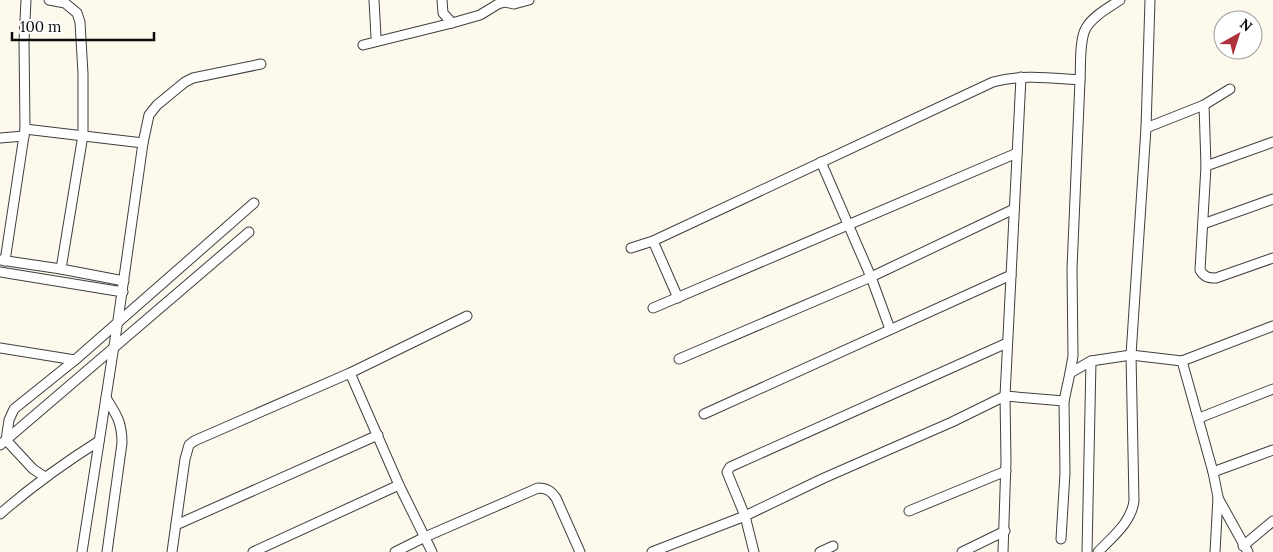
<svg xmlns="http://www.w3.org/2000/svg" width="1273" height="552" viewBox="0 0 1273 552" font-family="Lora,serif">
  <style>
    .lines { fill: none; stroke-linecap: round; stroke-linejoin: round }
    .street-casing { stroke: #3f3f3f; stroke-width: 11 }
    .street { stroke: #fff; stroke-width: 9 }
  </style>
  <rect width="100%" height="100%" fill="#fdf9ed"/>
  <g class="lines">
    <defs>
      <g id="street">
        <polyline points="49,0 65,3 77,13 80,22 83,74 83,135 61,269"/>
        <polyline points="374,0 376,37"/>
        <polyline points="452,23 480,15 498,4 505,2 514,4 529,0"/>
        <polyline points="363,45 452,23 443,13 442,0"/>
        <path d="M1204,105L1206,166L1200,270C1204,277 1208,278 1216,278L1273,258"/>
        <polyline points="1146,128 1204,105 1230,89"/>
        <polyline points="25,129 143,143"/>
        <polyline points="0,138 24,136"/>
        <polyline points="821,162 871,277 890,329"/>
        <polyline points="1206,166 1273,142"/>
        <polyline points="1203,224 1273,199"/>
        <polyline points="653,241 678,298"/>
        <path d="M631,248L653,241L993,82C1022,74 1050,78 1080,80C1081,66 1079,40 1086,28C1093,16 1108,8 1120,0"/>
        <polyline points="0,260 61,269 124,281"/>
        <polyline points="5,261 25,129 24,41 26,0"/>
        <polyline points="0,272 123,292"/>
        <polyline points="653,308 1017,153"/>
        <polyline points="0,348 75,360"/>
        <polyline points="679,359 871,277 1014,209"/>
        <polyline points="1182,361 1273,326"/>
        <polyline points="350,373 399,485 432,552"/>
        <polyline points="1070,373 1073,356 1072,269 1080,80"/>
        <path d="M106,398C117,415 122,423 122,443L107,552"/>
        <polyline points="704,414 1011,275"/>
        <polyline points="1199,418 1273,389"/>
        <polyline points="0,445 249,232"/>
        <polyline points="1213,472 1273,450"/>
        <polyline points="45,477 33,469 6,440 9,420 14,409 75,360 254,203"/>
        <polyline points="1218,498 1248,552"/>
        <polyline points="909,511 1006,471"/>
        <path d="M0,514C31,487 64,463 99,441"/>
        <polyline points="176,525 378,435"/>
        <polyline points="1061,539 1065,473 1064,401"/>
        <polyline points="1243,546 1273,521"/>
        <polyline points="82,552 118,320 143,143 149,115 157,105 185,82 193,78 261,64"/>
        <polyline points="172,552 185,459 189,445 194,441 350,373 467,316"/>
        <polyline points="253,552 399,485"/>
        <path d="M395,552L425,537L538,488C547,488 551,491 556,498L580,552"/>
        <polyline points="652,552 745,516 824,478 952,422 1005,396 1064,401 1070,373 1091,361 1131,355 1182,361 1213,472 1218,497 1215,552"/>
        <polyline points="754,552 745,516 729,477 727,472 730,467 1007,343"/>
        <polyline points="820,552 833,546"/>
        <polyline points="962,552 1005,531"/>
        <polyline points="1003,552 1006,461 1005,396 1021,77"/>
        <polyline points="1087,552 1091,361"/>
        <path d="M1098,552C1112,537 1131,523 1134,501L1131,355L1146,128L1150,0"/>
      </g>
    </defs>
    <!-- street casing -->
    <use href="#street" class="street-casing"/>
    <!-- street -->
    <use href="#street" class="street"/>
  </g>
  <!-- north arrow -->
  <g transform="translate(1238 35) rotate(39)"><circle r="24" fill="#ffffff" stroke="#9e9e9e"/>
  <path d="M0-4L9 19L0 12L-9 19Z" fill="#af323d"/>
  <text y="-8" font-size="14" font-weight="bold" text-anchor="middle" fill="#0c0c0c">N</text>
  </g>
  <!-- scale -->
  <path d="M12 32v8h142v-8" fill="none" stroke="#0c0c0c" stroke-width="2.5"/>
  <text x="20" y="32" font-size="15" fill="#0c0c0c" stroke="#ffffff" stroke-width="4" paint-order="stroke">100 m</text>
</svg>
